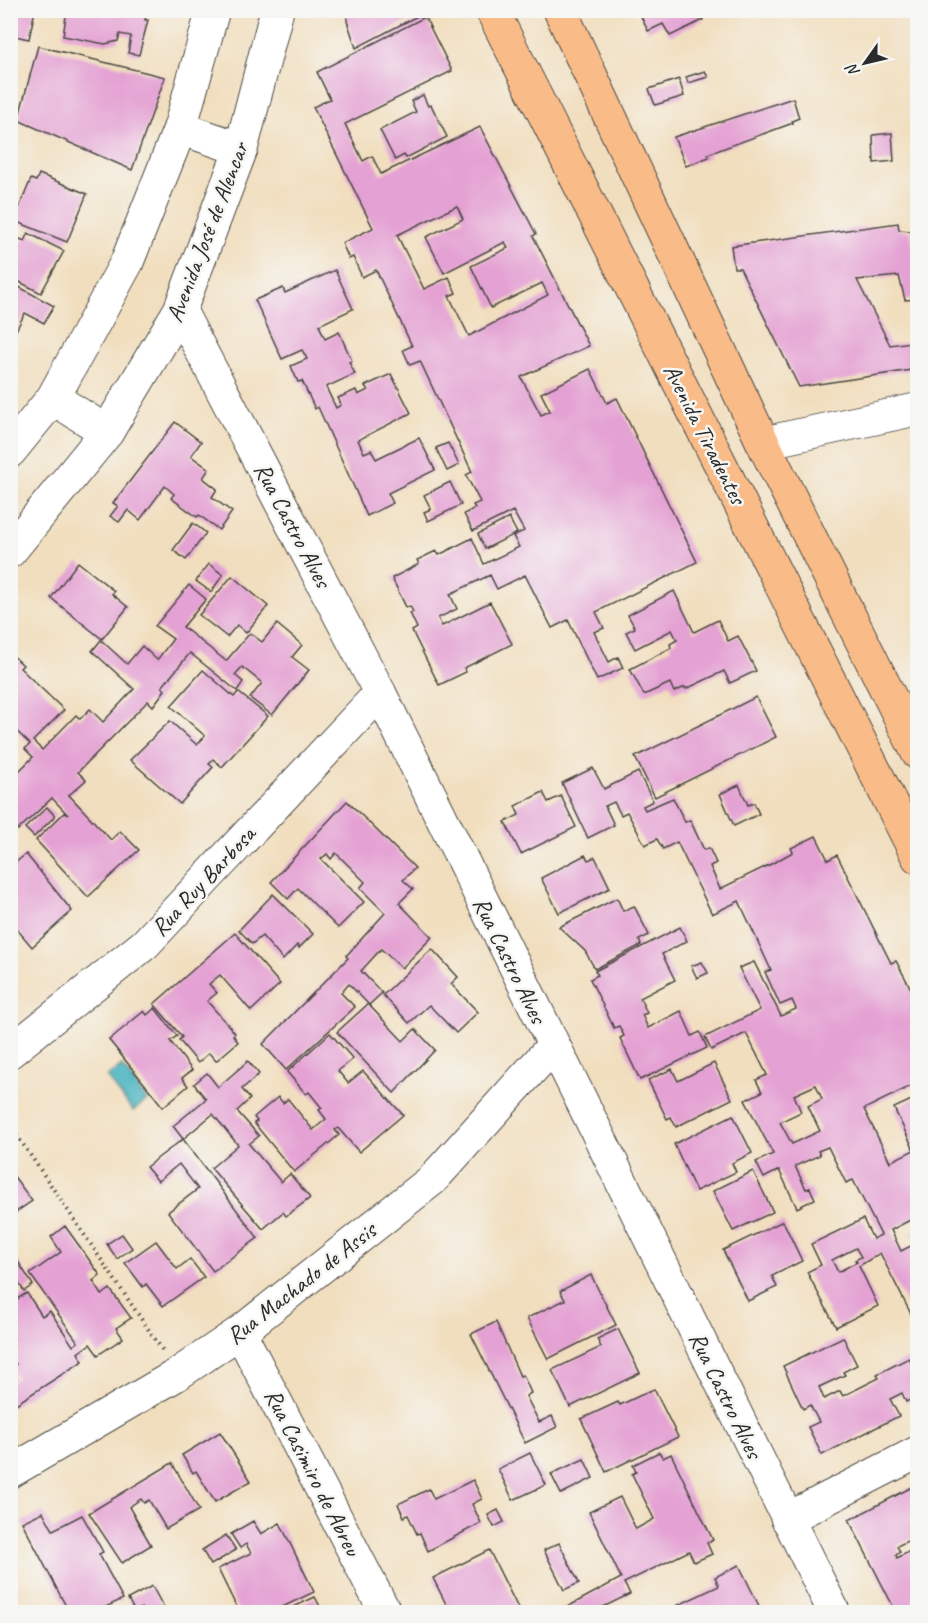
<svg xmlns="http://www.w3.org/2000/svg" width="928" height="1623" viewBox="0 0 928 1623" font-family="Caveat,sans-serif">
  <style>
    .water { fill: #40b0bc; stroke: #366e74; stroke-width: 1.5 }
    .building { fill: #e4a1d3; fill-rule: evenodd }
    .lines { fill: none; stroke-linecap: round; stroke-linejoin: round }
    .minor-casing { stroke: #494641; stroke-width: 34 }
    .tertiary-casing { stroke: #494641; stroke-width: 35 }
    .primary-casing { stroke: #494641; stroke-width: 35 }
    .path { stroke: #494641; stroke-width: 4; stroke-dasharray: 1.5 4.5; stroke-linecap: butt }
    .minor { stroke: #fff; stroke-width: 32 }
    .tertiary { stroke: #fff; stroke-width: 33 }
    .primary { stroke: #f9bc89; stroke-width: 33 }
    .labels { text-anchor: middle; stroke-width: 5; stroke-linejoin: round; paint-order: stroke }
    .street-label { font-size: 24px; fill: #2b2b2b; stroke: #f6f6f2 }
  </style>
  <rect width="100%" height="100%" fill="#f6f6f2"/>
  <filter id="ink" filterUnits="userSpaceOnUse"><feTurbulence type="fractalNoise" baseFrequency=".0167" numOctaves="2"/><feDisplacementMap in="SourceGraphic" scale="12" xChannelSelector="R" yChannelSelector="G"/><feConvolveMatrix kernelMatrix="1 2 1 2 8 2 1 2 1" color-interpolation-filters="sRGB"/></filter>
  <filter id="wash" filterUnits="userSpaceOnUse"><feTurbulence type="fractalNoise" baseFrequency=".008" numOctaves="4" result="noise"/><feDisplacementMap in="SourceGraphic" scale="24" xChannelSelector="R" yChannelSelector="G"/><feGaussianBlur stdDeviation="1.35" result="paint"/><feColorMatrix in="noise" values="0 0 0 0 0 0 0 0 0 0 0 0 0 0 0 0 0 1.4 0 .05"/><feComposite in="paint" operator="in"/></filter>
  <g filter="url(#wash)">
    <rect width="100%" height="100%" fill="#f1debe"/>
    <!-- water -->
    <polygon class="water" points="122,1066 147,1100 133,1111 107,1077"/>
    <g id="blocks">
      <!-- building -->
      <g class="building">
        <polygon points="11,10 35,10 29,39 10,35"/>
        <polygon points="67,10 147,10 145,20 148,20 139,55 128,53 131,36 120,34 118,41 105,44 63,36"/>
        <polygon points="347,10 429,10 356,48 347,21"/>
        <polygon points="638,10 699,10 703,20 670,36 663,24 648,31"/>
        <path d="M425,17L452,71L345,124L363,161L372,156L381,174L480,127L536,234L533,236L589,346L521,377L541,415L550,411L541,393L590,369L607,403L617,398L697,562L596,612L604,628L594,632L609,662L618,657L623,668L597,680L568,620L552,628L525,575L497,589L490,575L450,594L457,609L438,618L442,626L490,602L512,644L464,668L466,672L439,685L412,631L417,628L410,613L413,612L410,606L406,607L392,578L419,564L417,560L436,551L439,555L472,538L484,564L519,547L513,536L524,531L513,511L473,531L464,514L475,508L473,505L480,502L466,475L472,472L420,361L410,365L403,350L412,346L376,270L362,277L353,257L349,259L342,243L373,228L313,107L330,99L317,72ZM457,206L463,219L426,237L444,273L505,242L508,248L471,266L491,308L542,283L548,295L469,336L449,296L456,293L449,277L424,289L397,235Z"/>
        <polygon points="38,46 165,77 132,170 18,120 10,145 10,118 18,120"/>
        <polygon points="705,71 708,77 688,83 686,77"/>
        <polygon points="679,79 684,96 655,105 649,89"/>
        <polygon points="423,95 428,106 431,105 447,137 406,158 404,155 395,160 380,130 416,112 411,101"/>
        <polygon points="793,98 799,118 792,121 793,123 708,154 709,157 686,166 674,137"/>
        <polygon points="892,133 894,161 874,163 873,135"/>
        <polygon points="39,174 87,194 67,242 10,219 10,210 17,213 31,179 36,181"/>
        <polygon points="898,223 899,230 911,231 913,246 918,246 918,299 905,300 899,276 857,280 890,345 918,341 918,369 799,387 740,268 734,268 731,246"/>
        <polygon points="28,233 64,251 41,293 10,277 10,234 24,241"/>
        <polygon points="335,270 353,309 319,325 325,339 339,332 352,361 349,362 355,374 326,387 336,408 341,405 338,398 356,390 358,395 368,390 365,386 391,374 411,413 358,440 364,453 371,450 376,459 419,438 435,470 388,493 393,503 367,516 318,407 315,409 302,381 298,382 291,366 307,359 302,350 282,359 255,300 283,288 285,293"/>
        <polygon points="10,282 54,306 44,323 25,313 10,342"/>
        <polygon points="175,422 201,442 191,456 209,469 203,478 217,489 212,497 232,512 219,530 199,515 197,517 171,498 174,494 165,486 140,520 128,510 119,522 110,516 118,506 113,503"/>
        <polygon points="448,443 459,465 447,471 436,448"/>
        <polygon points="450,482 461,505 428,521 424,512 431,509 424,495"/>
        <polygon points="509,518 517,533 485,549 478,534"/>
        <polygon points="193,523 206,533 186,560 173,550"/>
        <polygon points="78,562 114,591 112,594 128,607 102,639 51,598"/>
        <polygon points="209,564 223,575 211,592 196,581"/>
        <polygon points="232,576 268,606 246,633 237,625 227,637 199,615"/>
        <polygon points="189,585 206,599 183,627 226,661 250,633 262,642 277,624 302,645 292,657 309,670 272,715 250,698 262,683 242,667 235,675 243,682 237,691 190,653 162,687 165,690 153,706 148,701 78,772 86,780 69,795 111,840 120,831 139,850 88,897 36,840 64,813 68,815 52,798 18,830 10,821 10,780 33,757 25,749 30,744 10,725 10,653 23,665 20,668 64,710 33,741 42,750 76,715 80,719 90,709 103,722 134,689 92,651 101,640 127,664 142,646 157,660 173,639 155,626"/>
        <polygon points="674,591 694,632 718,620 728,641 738,636 756,671 730,683 724,671 686,689 685,687 674,692 670,683 644,695 630,669 671,648 670,644 677,640 672,630 635,649 626,632 635,628 628,615"/>
        <polygon points="203,670 234,697 238,692 268,716 222,767 213,759 209,764 213,767 180,804 130,760 170,721 197,745 205,736 171,706"/>
        <polygon points="756,697 776,737 655,797 635,757"/>
        <path d="M593,768L604,789L638,772L653,801L643,806L645,810L673,798L685,822L690,820L704,850L709,848L716,863L710,866L720,889L771,864L793,852L791,848L816,836L828,860L837,855L891,963L896,961L918,1002V1090L915,1084L864,1109L890,1162L914,1150L894,1108L918,1097V1216L891,1230L901,1251L917,1243L912,1233L918,1231V1328L880,1253L859,1266L878,1306L836,1327L807,1272L821,1265L811,1244L863,1219L873,1239L881,1235L853,1180L846,1183L828,1147L818,1151L820,1155L795,1166L806,1189L810,1188L815,1199L797,1208L779,1170L764,1178L756,1162L773,1154L745,1100L762,1092L756,1080L767,1075L746,1033L711,1050L705,1037L760,1010L739,968L754,962L781,1016L796,1009L792,1000L780,1005L765,972L771,970L739,901L712,914L677,842L663,849L657,839L645,845L627,812L621,815L614,802L605,806L614,825L588,838L562,783ZM816,1085L822,1099L808,1106L820,1131L792,1144L780,1122L801,1112L794,1095ZM856,1248L861,1257L855,1260L857,1262L838,1272L832,1260Z"/>
        <polygon points="739,785 748,805 754,803 759,814 734,826 720,794"/>
        <polygon points="543,792 548,802 561,796 576,827 521,854 505,822 519,815 515,806"/>
        <polygon points="347,801 415,868 403,880 413,889 399,903 432,937 402,968 381,949 361,971 382,993 369,1005 403,1041 415,1029 435,1050 394,1093 337,1032 368,1004 349,984 341,993 355,1007 286,1070 263,1044 348,958 346,956 385,913 360,888 365,882 336,853 331,859 327,854 321,859 364,902 338,928 298,888 288,899 271,882"/>
        <polygon points="47,807 55,816 34,837 25,828"/>
        <polygon points="26,854 72,911 32,947 10,921 10,914 16,910 10,903 10,867"/>
        <polygon points="585,855 588,860 595,857 610,888 559,913 541,878"/>
        <polygon points="273,894 313,934 299,948 297,945 283,960 262,936 252,944 239,930"/>
        <polygon points="617,898 623,911 634,906 649,935 639,940 641,945 595,969 585,951 559,927"/>
        <polygon points="680,927 687,941 662,954 675,980 640,998 647,1013 642,1015 648,1028 681,1011 692,1036 700,1032 707,1048 640,1080 620,1038 624,1036 619,1026 614,1028 590,979 598,975 595,971"/>
        <polygon points="235,933 280,984 251,1011 220,975 209,984 217,993 207,1001 235,1033 233,1035 238,1042 216,1061 209,1053 198,1063 179,1040 182,1037 154,1004"/>
        <polygon points="432,949 458,977 451,984 478,1012 456,1033 429,1005 409,1023 383,995"/>
        <polygon points="702,962 708,973 697,978 691,966"/>
        <polygon points="155,1008 177,1036 170,1041 192,1070 182,1078 188,1086 163,1107 109,1040 144,1011 147,1015"/>
        <polygon points="330,1033 353,1059 338,1071 348,1083 363,1071 403,1115 359,1152 338,1128 335,1130 339,1135 294,1172 254,1123 257,1121 254,1117 278,1097 283,1103 288,1099 313,1130 326,1119 319,1110 322,1108 309,1092 306,1094 287,1072"/>
        <polygon points="248,1061 259,1074 242,1089 250,1099 237,1111 259,1136 249,1144 281,1182 290,1174 310,1198 286,1216 283,1212 263,1229 211,1168 238,1145 213,1114 183,1139 173,1126 206,1099 194,1084 207,1073 218,1087"/>
        <polygon points="714,1063 732,1099 676,1127 671,1117 667,1119 648,1080 672,1069 678,1081"/>
        <polygon points="733,1115 752,1153 732,1163 736,1172 696,1191 674,1144"/>
        <polygon points="183,1139 258,1238 213,1271 168,1212 198,1189 179,1164 158,1181 146,1167"/>
        <polygon points="10,1171 32,1201 10,1216"/>
        <polygon points="753,1171 773,1212 733,1231 713,1191"/>
        <polygon points="783,1221 802,1261 772,1276 777,1287 748,1301 723,1250"/>
        <polygon points="65,1226 100,1275 93,1281 102,1295 110,1289 131,1318 116,1328 123,1338 98,1355 90,1344 78,1353 83,1361 10,1408 10,1382 17,1378 10,1369 16,1364 10,1355 10,1341 14,1339 10,1334 10,1303 27,1293 42,1316 50,1311 73,1346 78,1342 30,1274 61,1252 51,1237"/>
        <polygon points="122,1234 132,1248 117,1259 107,1244"/>
        <polygon points="156,1241 177,1269 190,1259 204,1277 163,1306 146,1284 143,1287 125,1263"/>
        <polygon points="17,1260 33,1285 24,1291 10,1270 10,1264"/>
        <polygon points="591,1275 616,1325 548,1359 527,1318 565,1300 560,1291"/>
        <polygon points="496,1322 520,1376 523,1375 531,1393 526,1396 539,1422 552,1416 557,1427 525,1443 471,1334"/>
        <polygon points="618,1329 640,1373 570,1407 552,1370 601,1347 597,1339"/>
        <polygon points="843,1337 857,1365 843,1372 845,1375 819,1387 824,1399 840,1391 843,1396 879,1378 877,1374 909,1358 918,1375 918,1396 906,1402 902,1393 890,1399 899,1416 822,1455 808,1427 819,1422 810,1405 803,1409 783,1366"/>
        <polygon points="654,1389 678,1437 606,1472 581,1419 618,1402 620,1405"/>
        <polygon points="220,1432 251,1481 215,1502 196,1471 193,1473 182,1455"/>
        <polygon points="659,1452 663,1458 671,1454 713,1540 707,1543 712,1554 694,1562 689,1551 624,1583 630,1594 593,1612 558,1612 621,1578 589,1512 620,1497 636,1529 654,1519 632,1474 636,1472 633,1465"/>
        <polygon points="530,1453 546,1485 513,1500 498,1469"/>
        <polygon points="584,1459 593,1478 561,1494 551,1474"/>
        <polygon points="172,1463 199,1510 166,1529 149,1500 144,1503 141,1499 129,1507 151,1545 122,1563 89,1513"/>
        <polygon points="473,1480 482,1499 472,1504 481,1523 428,1551 420,1533 417,1534 408,1515 404,1517 398,1504 429,1489 434,1499"/>
        <polygon points="914,1486 918,1492 918,1536 897,1546 900,1552 896,1555 897,1558 918,1547 918,1597 913,1600 917,1607 905,1612 896,1612 849,1520"/>
        <polygon points="498,1510 504,1522 494,1527 488,1515"/>
        <polygon points="43,1512 53,1530 82,1515 103,1552 99,1554 123,1599 95,1612 69,1612 22,1522"/>
        <polygon points="253,1521 261,1534 280,1523 314,1592 272,1612 239,1612 218,1569 251,1553 246,1544 240,1548 231,1534"/>
        <polygon points="226,1535 236,1550 211,1565 202,1550"/>
        <polygon points="559,1543 579,1583 564,1590 544,1550"/>
        <polygon points="489,1550 520,1612 450,1612 433,1578"/>
        <polygon points="739,1565 762,1612 677,1612 674,1607 719,1586 715,1577"/>
        <polygon points="152,1586 166,1612 143,1612 141,1608 135,1612 128,1599"/>
        <polygon points="315,1597 323,1612 283,1612"/>
      </g>
    </g>
  </g>
  <g filter="url(#ink)">
    <use href="#blocks" fill-opacity="0" stroke="#494641" stroke-width="1.5"/>
    <g class="lines">
      <defs>
        <g id="minor">
          <polyline points="180,310 380,693 834,1612"/>
          <polyline points="763,443 918,409"/>
          <polyline points="10,1052 145,944 380,693"/>
          <polyline points="240,1332 385,1612"/>
          <polyline points="10,1472 178,1374 240,1332 432,1180 553,1046"/>
          <polyline points="787,1519 918,1452"/>
        </g>
        <g id="tertiary">
          <polyline points="180,128 241,149"/>
          <polyline points="53,398 107,432"/>
          <polyline points="10,451 53,398 127,262 180,128 213,10"/>
          <polyline points="10,551 107,432 180,310 241,149 277,10"/>
        </g>
        <g id="primary">
          <polyline points="492,10 918,857"/>
          <polyline points="560,10 763,443 918,753"/>
        </g>
      </defs>
      <!-- minor casing -->
      <use href="#minor" class="minor-casing"/>
      <!-- tertiary casing -->
      <use href="#tertiary" class="tertiary-casing"/>
      <!-- primary casing -->
      <use href="#primary" class="primary-casing"/>
      <!-- path -->
      <polyline class="path" points="10,1125 163,1351"/>
      <!-- minor -->
      <use href="#minor" class="minor"/>
      <!-- tertiary -->
      <use href="#tertiary" class="tertiary"/>
      <!-- primary -->
      <use href="#primary" class="primary"/>
    </g>
  </g>
  <g class="labels">
    <!-- street labels -->
    <g class="street-label">
      <text transform="translate(207 232) rotate(-69)" y="8">Avenida José de Alencar</text>
      <text transform="translate(705 434) rotate(63)" y="8">Avenida Tiradentes</text>
      <text transform="translate(293 525) rotate(62)" y="8">Rua Castro Alves</text>
      <text transform="translate(203 881) rotate(-47)" y="8">Rua Ruy Barbosa</text>
      <text transform="translate(510 960) rotate(64)" y="8">Rua Castro Alves</text>
      <text transform="translate(301 1283) rotate(-38)" y="8">Rua Machado de Assis</text>
      <text transform="translate(726 1395) rotate(64)" y="8">Rua Castro Alves</text>
      <text transform="translate(313 1472) rotate(63)" y="8">Rua Casimiro de Abreu</text>
    </g>
  </g>
  <!-- margin -->
  <rect width="928" height="1623" fill="none" stroke="#f6f6f2" stroke-width="36"/>
  <!-- north arrow -->
  <g transform="translate(865 63) rotate(236)" stroke="#f6f6f2" stroke-width="4.5" paint-order="stroke">
  <path d="M0-4.5L10 22L0 15L-10 22Z" fill="#2b2b2b"/>
  <text y="-9" font-size="16" font-weight="bold" text-anchor="middle" fill="#2b2b2b">N</text>
  </g>
</svg>
